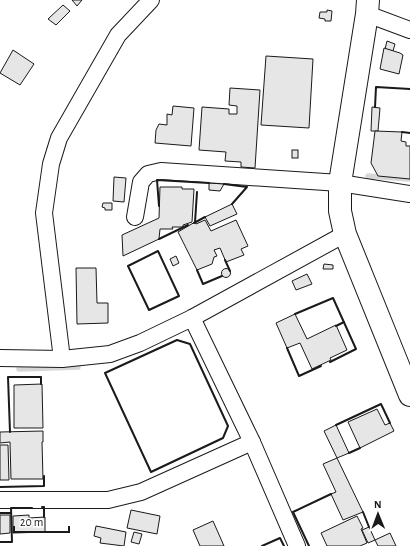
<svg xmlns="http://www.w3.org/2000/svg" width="410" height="546" viewBox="0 0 410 546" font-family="'Alegreya Sans',sans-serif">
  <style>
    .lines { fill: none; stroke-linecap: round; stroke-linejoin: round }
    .stream { stroke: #d7d7d7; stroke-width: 5.5 }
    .building { fill: #e6e6e6; stroke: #1a1a1a }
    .minor-casing { stroke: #1a1a1a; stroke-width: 18 }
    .secondary-casing { stroke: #1a1a1a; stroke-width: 24 }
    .minor { stroke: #fff; stroke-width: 16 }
    .secondary { stroke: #fff; stroke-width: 22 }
    .wall { stroke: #1a1a1a; stroke-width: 2 }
  </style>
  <rect width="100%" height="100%" fill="#fff"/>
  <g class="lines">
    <!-- stream -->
    <g class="stream">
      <polyline points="368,176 410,179"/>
      <polyline points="19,369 78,367"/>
    </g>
  </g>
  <!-- building -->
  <g class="building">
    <polygon points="72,0 82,0 77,6"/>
    <polygon points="63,5 70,11 56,25 48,19"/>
    <polygon points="327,10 332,11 331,21 325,21 325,19 319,18 320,12 327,12"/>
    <polygon points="387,41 395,44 393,51 385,49"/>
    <polygon points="384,48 400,53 403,55 399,74 380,69"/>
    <polygon points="13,50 34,64 20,85 0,73"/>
    <polygon points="266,56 313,59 309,128 261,125"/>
    <polygon points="230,88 260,90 255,168 241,167 241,162 225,161 226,152 199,150 202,107 229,109 229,114 237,114 237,106 229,105"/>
    <polygon points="173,106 194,108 191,146 155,143 156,130 159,124 167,125 167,114 172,115"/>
    <polygon points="372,107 380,108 378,131 371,131"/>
    <polygon points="375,131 402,132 401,141 406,142 406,146 410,146 410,179 378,176 371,163"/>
    <rect x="292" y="150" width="6" height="8"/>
    <polygon points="114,177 126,178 124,202 113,201"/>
    <polygon points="209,183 224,184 220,191 209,190"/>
    <polygon points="160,187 182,187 182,189 194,189 192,222 183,225 183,227 172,227 173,229 160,229 159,239 123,256 122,235 159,218"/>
    <polygon points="103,203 112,203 112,210 105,210 105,208 102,207"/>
    <polygon points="232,204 237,214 210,226 205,217"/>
    <polygon points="205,220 211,231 236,220 248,246 241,249 244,255 226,262 220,248 214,250 217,256 214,257 212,264 197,270 178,232 195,222 196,224"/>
    <polygon points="176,256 179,263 173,266 170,259"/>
    <polygon points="324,264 333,265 333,269 323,269"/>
    <polygon points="76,268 96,268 97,303 108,303 108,323 77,324"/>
    <circle cx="226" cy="273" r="4.5"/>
    <polygon points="307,274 312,284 296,290 292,281"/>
    <polygon points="295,314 307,339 336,325 347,350 330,358 331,360 312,369 300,343 287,348 276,323"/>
    <polygon points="42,384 43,428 14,428 14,385"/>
    <polygon points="377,409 385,425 390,423 394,431 360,448 348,422"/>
    <polygon points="336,425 349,453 337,458 324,431"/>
    <polygon points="43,431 43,442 42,442 43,479 11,479 10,442 0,443 0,432"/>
    <polygon points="0,445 8,445 9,480 0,480"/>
    <polygon points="337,458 363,512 343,520 331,494 336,492 323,464"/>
    <polygon points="131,510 160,516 157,534 127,528"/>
    <polygon points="0,515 10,515 10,533 0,534"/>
    <polygon points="29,515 29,518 45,517 45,532 13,533 13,516"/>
    <polygon points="357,516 363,528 361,529 367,543 360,546 327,546 321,533"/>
    <polygon points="213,521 224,546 200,546 193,530"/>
    <polygon points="96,526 126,532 124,546 100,543 101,538 94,536"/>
    <polygon points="369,527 375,540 368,543 362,530"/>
    <polygon points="134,532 142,534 139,544 131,542"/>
    <polygon points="390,533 396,546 378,546 375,540"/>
  </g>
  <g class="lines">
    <defs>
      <g id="minor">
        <polyline points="367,14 410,30"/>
        <polyline points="135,217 141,182 148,174 161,171 340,183 410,194"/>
        <polyline points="192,318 252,442 297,546"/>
        <polyline points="0,358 62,359 110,354 140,343 192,318 345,234"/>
        <polyline points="62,359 44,213 51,164 59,138 118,35 151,0"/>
        <polyline points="0,500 108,500 141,492 252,442"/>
      </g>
      <polyline id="secondary" points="368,0 367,14 340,183 340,211 345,234 410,395"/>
    </defs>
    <!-- minor casing -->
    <use href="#minor" class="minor-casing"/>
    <!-- secondary casing -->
    <use href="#secondary" class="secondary-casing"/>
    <!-- minor -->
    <use href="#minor" class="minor"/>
    <!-- secondary -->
    <use href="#secondary" class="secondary"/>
    <!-- wall -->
    <g class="wall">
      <polyline points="375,107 376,87 410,89"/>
      <polyline points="402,132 410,133"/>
      <polyline points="224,184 247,187 232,204"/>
      <polyline points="159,206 157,180 209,183"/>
      <polyline points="195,222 197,192"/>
      <polyline points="194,223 205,217"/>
      <polyline points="159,239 188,225"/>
      <polygon points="158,251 179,296 149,310 128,266"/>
      <polyline points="225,260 230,271"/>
      <polyline points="197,270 203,284 222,276"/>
      <polyline points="295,314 333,298 356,349 330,362"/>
      <polyline points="336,326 344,322"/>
      <polygon points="177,340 190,344 228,426 223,438 151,472 105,373"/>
      <polyline points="287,348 299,376 321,366"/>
      <polyline points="336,425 381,404 390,423"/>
      <polyline points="10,432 8,377 41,377 41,384"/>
      <polyline points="349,453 360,448"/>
      <polyline points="0,487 44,486 44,476"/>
      <polyline points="42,507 44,507 44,517"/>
      <polyline points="363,512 369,527"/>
      <polyline points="0,513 11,513"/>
      <polyline points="0,542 12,542 11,508 32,508"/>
      <polyline points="262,546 280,538 284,546"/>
      <polyline points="309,546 293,512 331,494"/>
    </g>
  </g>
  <!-- north arrow -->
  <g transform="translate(378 514) rotate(359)" stroke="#ffffff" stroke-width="3" paint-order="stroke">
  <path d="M0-3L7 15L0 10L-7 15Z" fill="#1a1a1a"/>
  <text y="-6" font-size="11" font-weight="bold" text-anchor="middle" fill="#1a1a1a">N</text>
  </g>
  <!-- scale -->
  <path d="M14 526v6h55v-6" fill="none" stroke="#1a1a1a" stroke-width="2"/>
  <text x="20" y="526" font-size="12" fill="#1a1a1a" stroke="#ffffff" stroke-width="3" paint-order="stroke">20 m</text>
</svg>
